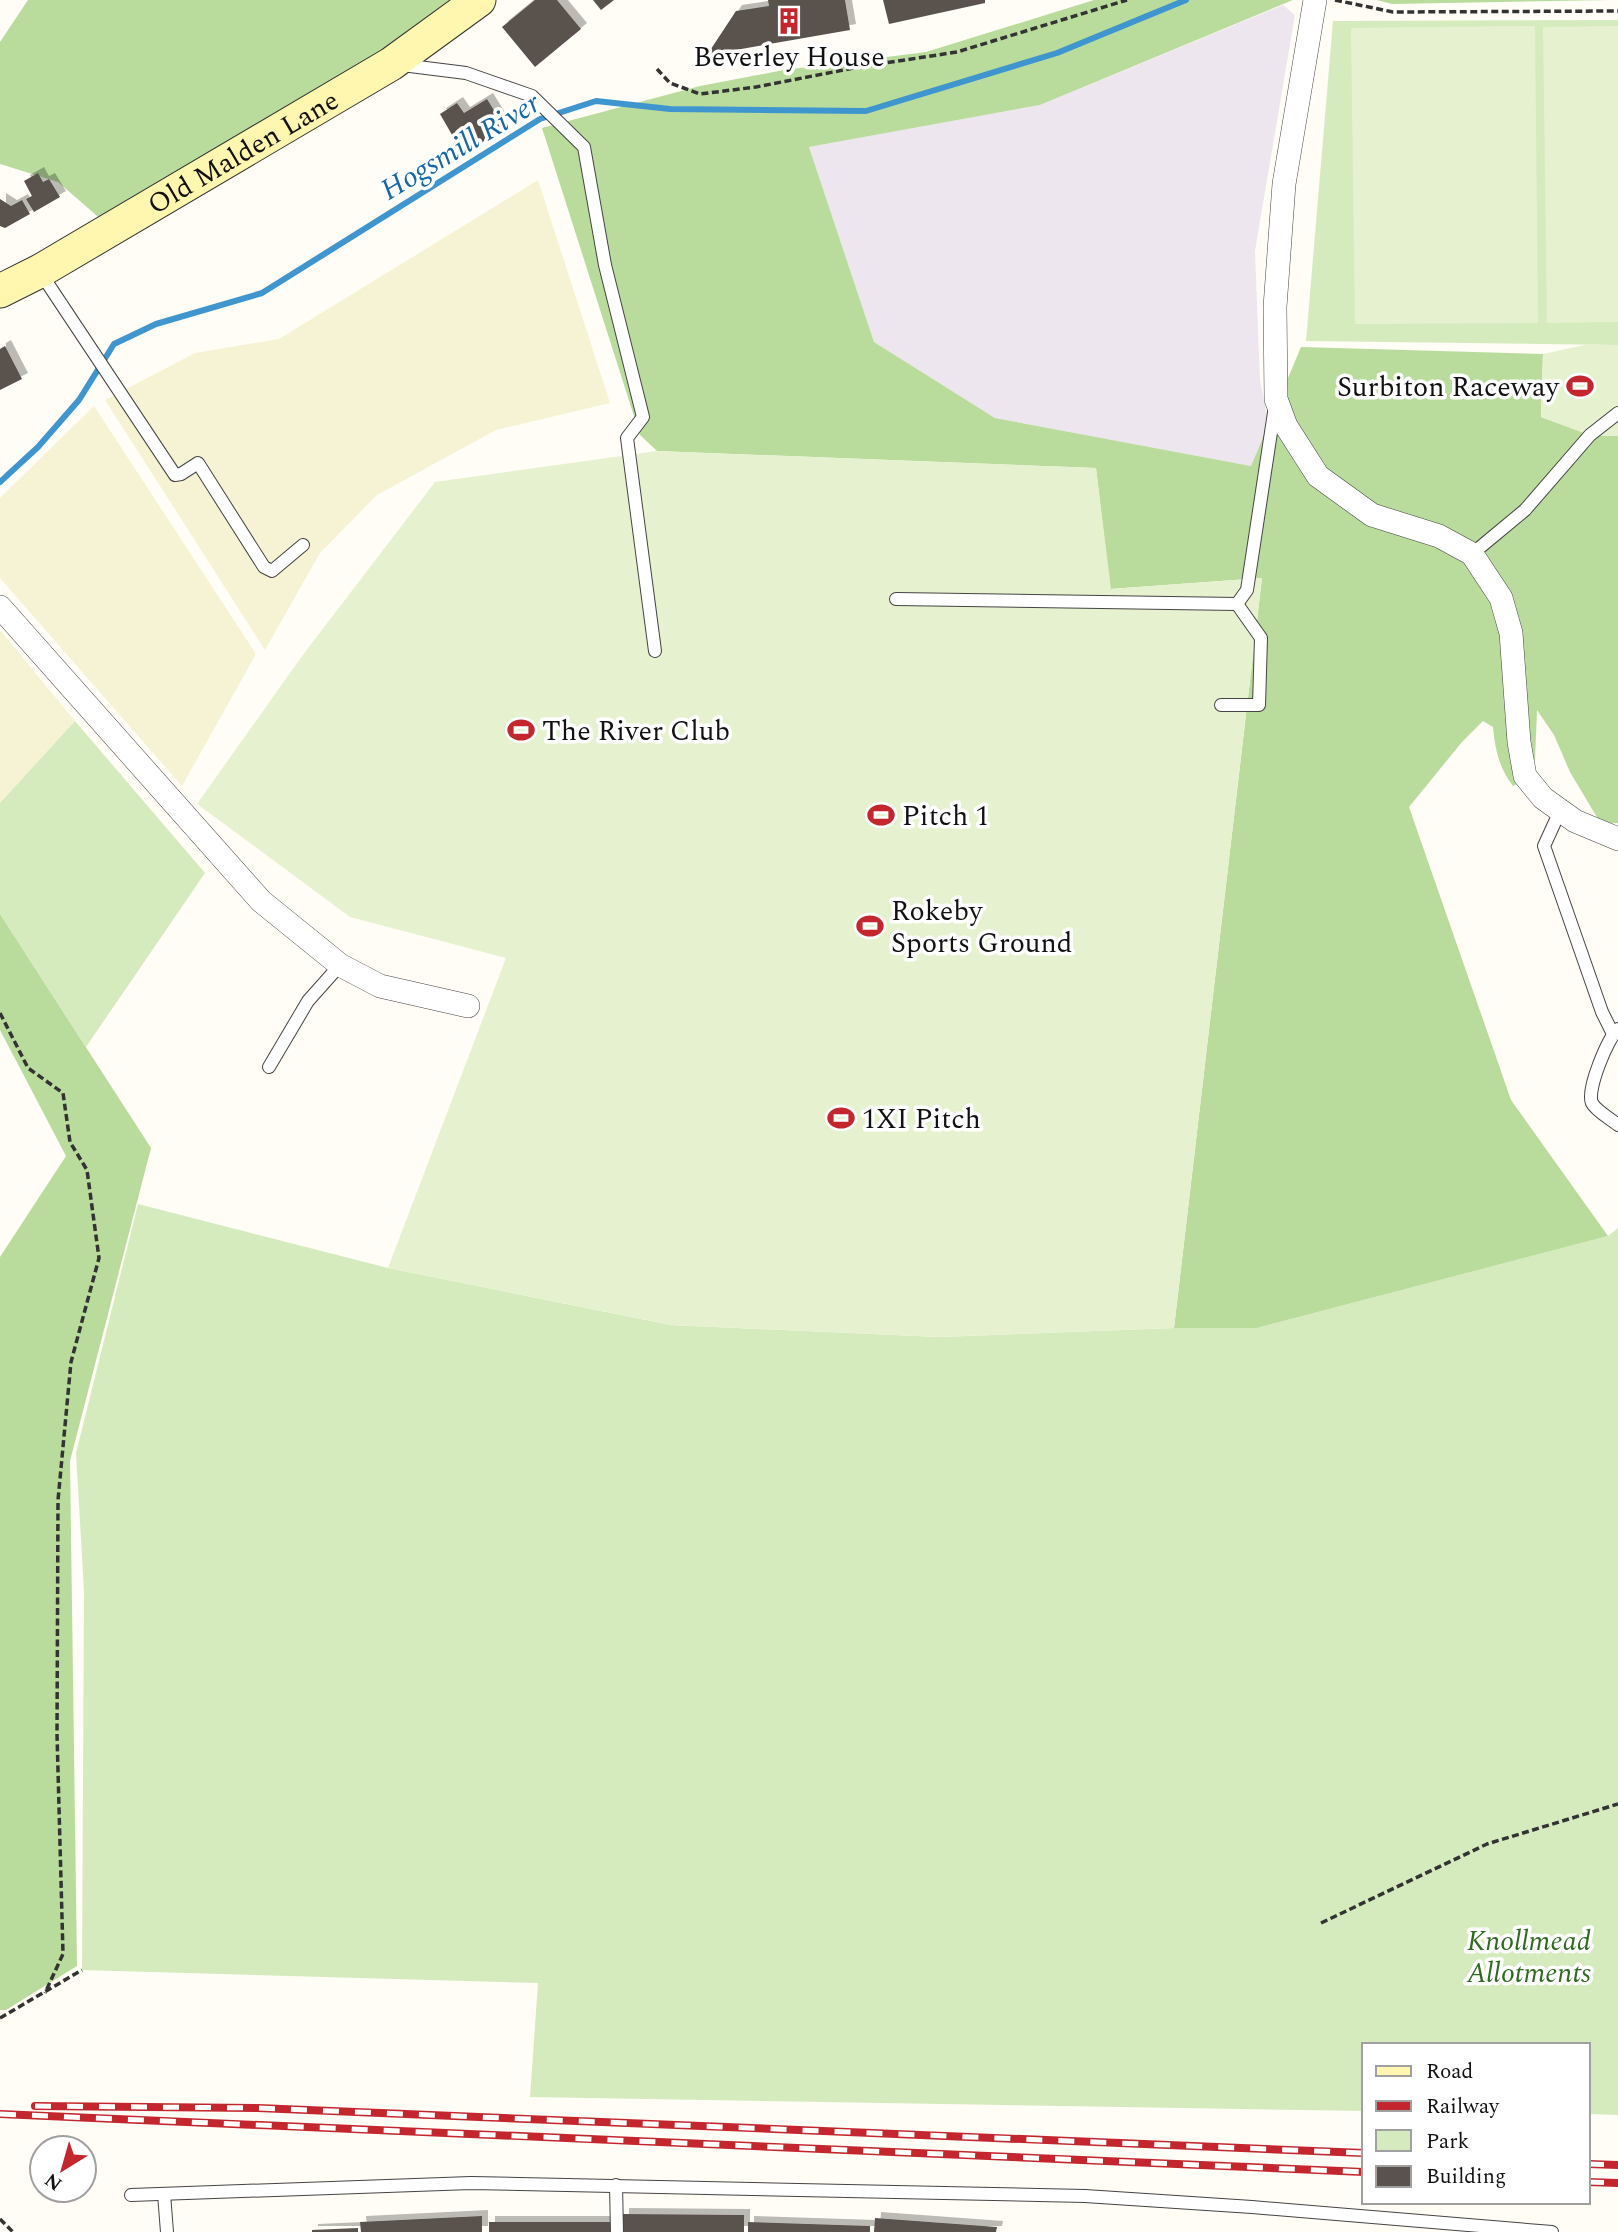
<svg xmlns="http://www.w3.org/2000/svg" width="1618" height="2232" viewBox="0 0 1618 2232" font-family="Spectral,serif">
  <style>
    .industrial { fill: #eee6ef }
    .farmland { fill: #f6f3d4 }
    .green { fill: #d5ebbd }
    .forest { fill: #b9dc9c }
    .pitch { fill: #e6f2cf }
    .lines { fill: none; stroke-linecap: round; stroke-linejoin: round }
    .stream { stroke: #3f96cf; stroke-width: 6 }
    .building { fill: #5a524d; filter: url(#shadow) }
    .lane-casing { stroke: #444; stroke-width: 14 }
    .street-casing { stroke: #444; stroke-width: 24 }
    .secondary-casing { stroke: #333; stroke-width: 35 }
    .path { stroke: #333; stroke-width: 3.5; stroke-dasharray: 7 3.5; stroke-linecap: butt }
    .lane { stroke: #fff; stroke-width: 12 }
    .street { stroke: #fff; stroke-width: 23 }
    .secondary { stroke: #fff6b0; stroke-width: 33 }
    .rail-casing { stroke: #c4262e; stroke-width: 8 }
    .rail { stroke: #fff; stroke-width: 5; stroke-dasharray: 16; stroke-linecap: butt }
    .labels { text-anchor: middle; stroke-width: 7; stroke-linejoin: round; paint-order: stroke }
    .poi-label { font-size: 28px; fill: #111; stroke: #fff; text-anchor: start }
    .street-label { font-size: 28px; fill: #111; stroke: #fff }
    .park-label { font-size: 28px; font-style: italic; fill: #2f6b1f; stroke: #fff }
    .water-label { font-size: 30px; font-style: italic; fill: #1768a6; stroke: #fff }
  </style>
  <defs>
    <filter id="shadow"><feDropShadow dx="6" dy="-6" stdDeviation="0" flood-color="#0004"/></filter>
  </defs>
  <rect width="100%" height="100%" fill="#fffdf5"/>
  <!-- industrial -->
  <polygon class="industrial" points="1283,5 1295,15 1255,251 1260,380 1269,424 1251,466 995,418 874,342 809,147 1040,105"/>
  <!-- farmland -->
  <g class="farmland">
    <polygon points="538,180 610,403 496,430 377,495 320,553 265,650 105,400 195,353 279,339"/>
    <polygon points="94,406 256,654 182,786 0,578 0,498"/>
    <polygon points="0,630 75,721 0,803"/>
  </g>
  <!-- green -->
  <g class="green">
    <polygon points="1618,20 1618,345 1306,341 1333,21"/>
    <polygon points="75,721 205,873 86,1047 0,914 0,803"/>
    <polygon points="138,1204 388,1268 671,1325 939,1337 1174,1328 1257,1328 1608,1236 1618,1228 1618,2115 1588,2114 1588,2045 1364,2045 1364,2111 530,2097 538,1983 82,1970 84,1591 76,1453"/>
  </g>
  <!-- forest -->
  <g class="forest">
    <polygon points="28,0 453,0 314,105 103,221 58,182 0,164 0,42"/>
    <path d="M1094,0H1293L1040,105L809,147L874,342L995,418L1251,466L1301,347L1543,354L1541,417L1590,435L1618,436V823L1601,824L1570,772L1554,735L1537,710L1535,760L1519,769L1521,782L1513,786C1499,768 1495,749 1493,727L1483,721L1462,742L1409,807L1511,1100L1608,1236L1257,1328H1174L1262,578L1110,589L1096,468L657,451L640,435L542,128L700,86L784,70L926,52Z"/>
    <polygon points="1377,0 1611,0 1392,4"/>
    <polygon points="0,914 151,1148 70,1461 77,1966 6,2010 0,2010 0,1257 66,1156 0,1030"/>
  </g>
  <!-- pitch -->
  <g class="pitch">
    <polygon points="1535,26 1538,323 1355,324 1351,28"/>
    <polygon points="1618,26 1618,322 1547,323 1543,27"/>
    <polygon points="1584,345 1618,345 1618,436 1590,435 1541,417 1543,354"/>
    <polygon points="657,451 1096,468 1111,589 1262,578 1174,1328 939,1337 671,1325 388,1268 506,958 350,917 197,804 302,656 435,482"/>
  </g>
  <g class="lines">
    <!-- stream -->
    <polyline class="stream" points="0,482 38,447 79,400 114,344 156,324 262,293 540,119 596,101 670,109 866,111 1057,53 1186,0"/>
  </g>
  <!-- building -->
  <g class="building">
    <polygon points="535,0 557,0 581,29 535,67 502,27"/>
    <polygon points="593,0 614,0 601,10"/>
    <polygon points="768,0 845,0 850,30 707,55 736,11 769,6"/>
    <polygon points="883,0 985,0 985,3 889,24"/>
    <polygon points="487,99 505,128 463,154 440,114 457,103 464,113"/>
    <polygon points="38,173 43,182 49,179 60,197 34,212 26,199 32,196 24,181"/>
    <polygon points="0,199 11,206 22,200 30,214 5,228 0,226"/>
    <polygon points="5,346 22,379 0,390 0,349"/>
    <polygon points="623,2214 744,2215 744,2232 623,2232"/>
    <polygon points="482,2216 482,2232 361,2232 360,2222"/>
    <polygon points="875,2218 997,2227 996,2232 874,2232"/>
    <rect x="489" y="2222" width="121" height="10"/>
    <polygon points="748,2222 870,2226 870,2232 748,2232"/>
    <polygon points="358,2228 358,2232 312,2232 312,2230"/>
  </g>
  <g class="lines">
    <defs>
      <g id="lane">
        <polyline points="402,65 466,73 532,96 584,147 605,265 643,417 627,438 655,651"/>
        <polyline points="40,272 175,475 181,474 198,463 264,567 272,571 303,545"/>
        <polyline points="1472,554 1525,510 1590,435 1618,413"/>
        <polyline points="896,599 1237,604 1247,590 1275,406"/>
        <polyline points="1221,705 1259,705 1261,638 1237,604"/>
        <polyline points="1560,811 1544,846 1602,1012 1613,1034"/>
        <path d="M1618,1029C1608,1038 1586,1090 1592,1103C1596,1111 1611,1119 1618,1125"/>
        <polyline points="269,1067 308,1001 340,965"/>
        <polyline points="616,2185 617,2232"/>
        <polyline points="164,2194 167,2232"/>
        <polyline points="131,2195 471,2183 944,2193 1085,2196 1252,2207 1552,2232"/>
      </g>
      <g id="street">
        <polyline points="1315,0 1284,184 1275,307 1276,399 1286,426 1318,476 1372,515 1439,536 1472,554 1501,598 1511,633 1519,742 1525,776 1543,798 1575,821 1618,839"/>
        <polyline points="0,607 261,901 340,965 380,986 468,1006"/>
      </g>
      <g id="secondary">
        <path id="s1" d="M0,291L40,271L391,64L479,0"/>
      </g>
    </defs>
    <!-- lane casing -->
    <use href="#lane" class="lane-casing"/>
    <!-- street casing -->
    <use href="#street" class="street-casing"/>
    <!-- secondary casing -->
    <use href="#secondary" class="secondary-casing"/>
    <!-- path -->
    <g class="path">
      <polyline points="1335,0 1393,12 1618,11"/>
      <polyline points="657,69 670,83 700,94 756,87 859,67 957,52 1127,0"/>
      <polyline points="0,1013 28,1068 63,1093 70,1142 87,1170 99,1258 71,1362 58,1500 57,1734 63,1954 45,1993"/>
      <polyline points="1321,1923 1487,1844 1618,1804"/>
      <polyline points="0,2018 82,1970"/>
      <polyline points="0,2219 13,2232"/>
    </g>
    <!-- lane -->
    <use href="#lane" class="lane"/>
    <!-- street -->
    <use href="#street" class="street"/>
    <!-- secondary -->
    <use href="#secondary" class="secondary"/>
    <defs>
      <g id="rail">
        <polyline points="35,2106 258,2108 1364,2153"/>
        <polyline points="0,2114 1364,2172"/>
        <polyline points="1588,2164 1618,2165"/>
        <polyline points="1588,2182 1618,2183"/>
      </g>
    </defs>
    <!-- rail casing -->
    <use href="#rail" class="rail-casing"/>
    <!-- rail -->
    <use href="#rail" class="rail"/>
  </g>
  <!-- icons -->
  <defs>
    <symbol id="building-bare" viewBox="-9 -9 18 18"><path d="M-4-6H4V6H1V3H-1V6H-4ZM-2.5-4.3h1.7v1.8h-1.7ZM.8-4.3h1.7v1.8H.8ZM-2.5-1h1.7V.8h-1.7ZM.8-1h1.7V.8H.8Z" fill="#c4262e" stroke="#fff" stroke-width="2.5" paint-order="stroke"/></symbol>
    <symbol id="stadium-bare" viewBox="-9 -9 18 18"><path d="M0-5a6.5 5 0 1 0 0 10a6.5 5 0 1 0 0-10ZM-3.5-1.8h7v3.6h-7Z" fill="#c4262e" stroke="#fff" stroke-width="2.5" paint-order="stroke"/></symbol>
  </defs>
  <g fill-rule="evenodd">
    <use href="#building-bare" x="770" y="2" width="38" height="38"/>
    <use href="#stadium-bare" x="1561" y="367" width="38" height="38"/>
    <use href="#stadium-bare" x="502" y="711" width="38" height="38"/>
    <use href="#stadium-bare" x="862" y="796" width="38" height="38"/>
    <use href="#stadium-bare" x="851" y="907" width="38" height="38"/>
    <use href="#stadium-bare" x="822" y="1099" width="38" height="38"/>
  </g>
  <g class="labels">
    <!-- poi labels -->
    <g class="poi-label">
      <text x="789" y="66" text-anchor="middle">Beverley House</text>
      <text x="1559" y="396" text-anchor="end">Surbiton Raceway</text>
      <text x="542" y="740">The River Club</text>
      <text x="902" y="825">Pitch 1</text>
      <text x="891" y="920">Rokeby<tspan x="891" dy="32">Sports Ground</tspan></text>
      <text x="862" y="1128">1XI Pitch</text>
    </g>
    <!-- street labels -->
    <g class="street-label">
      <text dy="10" stroke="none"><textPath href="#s1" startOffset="280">Old Malden Lane</textPath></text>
    </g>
    <!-- park labels -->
    <g class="park-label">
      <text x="1529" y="1950">Knollmead<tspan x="1529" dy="32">Allotments</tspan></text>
    </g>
    <!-- water labels -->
    <g class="water-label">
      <text transform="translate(460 146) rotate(-31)" y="10">Hogsmill River</text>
    </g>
  </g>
  <!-- legend -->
  <rect x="1362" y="2043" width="228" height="161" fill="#ffffff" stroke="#a0a0a0" stroke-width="2"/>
  <rect x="1376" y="2066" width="35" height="10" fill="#fff6b0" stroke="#a0a0a0" stroke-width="2"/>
  <text x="1426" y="2078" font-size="21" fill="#111111">Road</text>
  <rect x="1376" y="2101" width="35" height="10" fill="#c4262e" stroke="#a0a0a0" stroke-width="2"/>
  <text x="1426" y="2113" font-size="21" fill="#111111">Railway</text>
  <rect x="1376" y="2130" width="35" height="21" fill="#d5ebbd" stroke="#a0a0a0" stroke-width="2"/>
  <text x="1426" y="2148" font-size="21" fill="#111111">Park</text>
  <rect x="1376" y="2166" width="35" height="21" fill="#5a524d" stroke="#a0a0a0" stroke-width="2"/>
  <text x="1426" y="2183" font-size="21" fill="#111111">Building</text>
  <!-- north arrow -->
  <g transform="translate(63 2169) rotate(217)"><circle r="33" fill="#ffffff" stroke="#a0a0a0" stroke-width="2"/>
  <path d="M0-5L12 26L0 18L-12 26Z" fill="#c4262e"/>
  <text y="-10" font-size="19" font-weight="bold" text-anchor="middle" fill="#111111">N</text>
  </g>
</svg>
